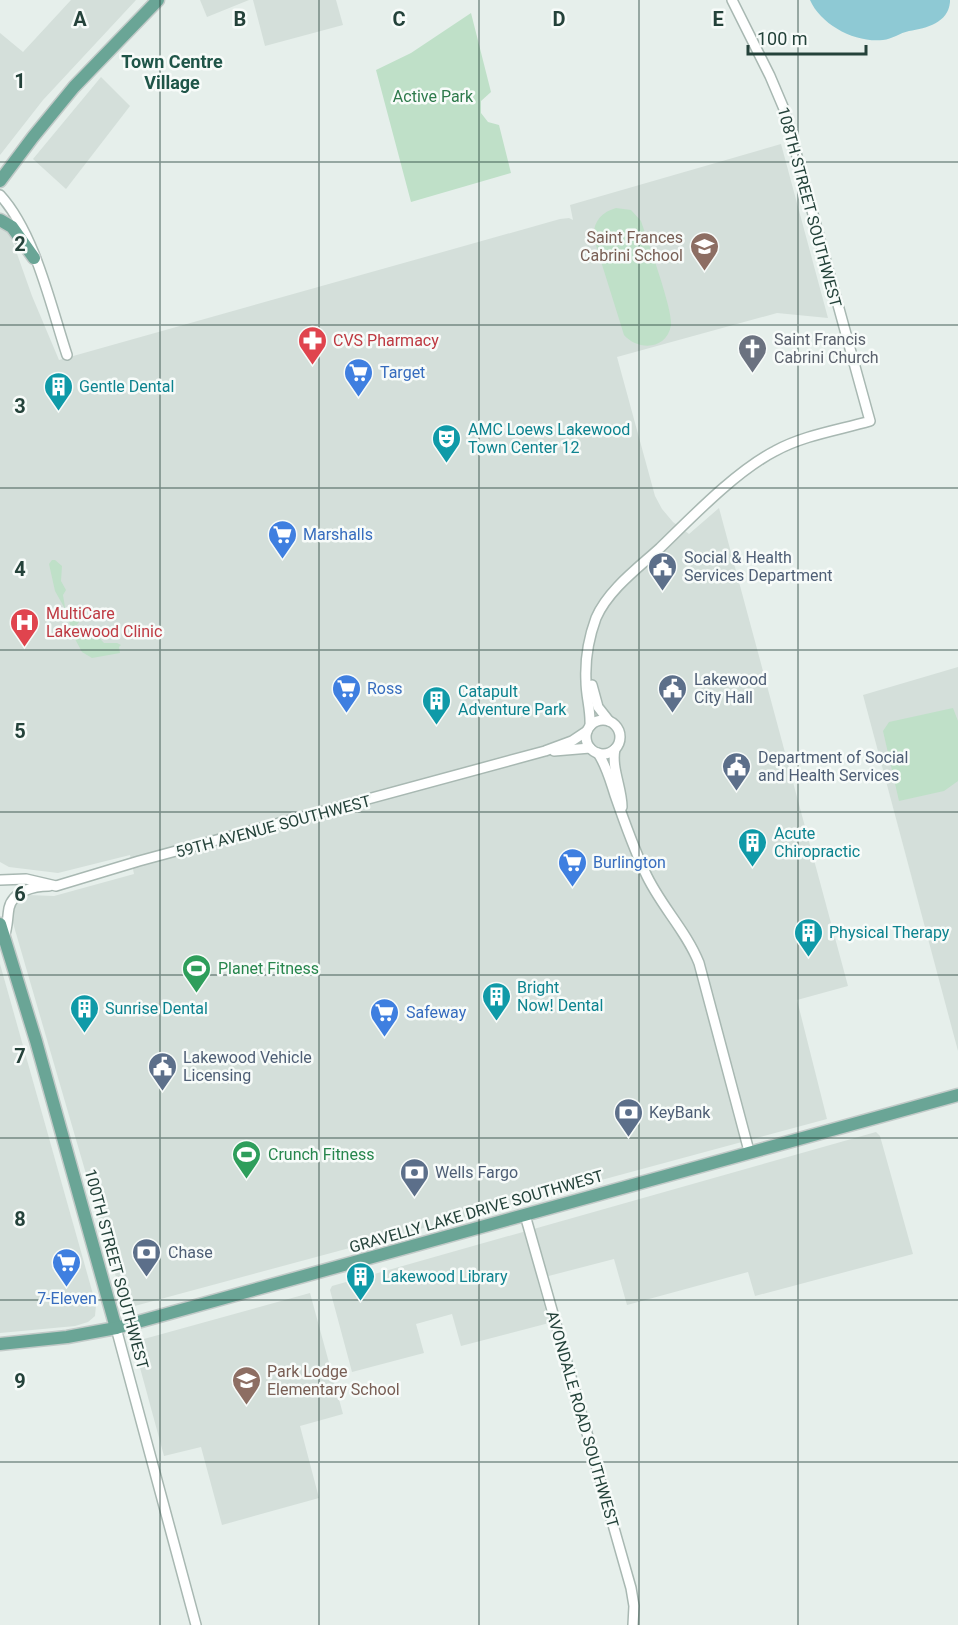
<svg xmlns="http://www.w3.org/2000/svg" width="958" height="1625" viewBox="0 0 958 1625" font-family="Roboto,sans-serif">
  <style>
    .built { fill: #d4dfda }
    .green { fill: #bfe0c8 }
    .water { fill: #8ec9d4 }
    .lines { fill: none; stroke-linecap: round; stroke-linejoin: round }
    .minor-casing { stroke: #a8b8b2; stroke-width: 12 }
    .major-casing { stroke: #c2cac8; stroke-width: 15 }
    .minor { stroke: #fff; stroke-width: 9 }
    .major { stroke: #6aa596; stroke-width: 12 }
    .grid { fill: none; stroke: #24423a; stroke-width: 1.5; stroke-opacity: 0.55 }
    .labels { text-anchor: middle; stroke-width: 5; stroke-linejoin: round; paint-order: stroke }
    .park-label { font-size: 16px; fill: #2d7a4b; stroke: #f7fbf9 }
    .street-label { font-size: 16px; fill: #24423a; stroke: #f7fbf9 }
    .education-label { font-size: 16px; fill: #785e54; stroke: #f7fbf9; text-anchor: end }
    .worship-label { font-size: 16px; fill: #5b616d; stroke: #f7fbf9; text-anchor: start }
    .health-label { font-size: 16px; fill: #be3a42; stroke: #f7fbf9; text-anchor: start }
    .shop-label { font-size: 16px; fill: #366cbe; stroke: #f7fbf9; text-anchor: start }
    .culture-label { font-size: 16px; fill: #0d838f; stroke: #f7fbf9; text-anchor: start }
    .service-label { font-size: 16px; fill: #4e5e75; stroke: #f7fbf9; text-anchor: start }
    .leisure-label { font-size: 16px; fill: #27864d; stroke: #f7fbf9; text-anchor: start }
    .neighbourhood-label { font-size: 18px; font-weight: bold; fill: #1f5548; stroke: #f7fbf9 }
    .grid-label { font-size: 20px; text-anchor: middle; font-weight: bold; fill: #24423a; stroke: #f7fbf9; stroke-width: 5; stroke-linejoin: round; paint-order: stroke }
  </style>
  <rect width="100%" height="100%" fill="#e6efeb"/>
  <!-- built -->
  <g class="built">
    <polygon points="71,0 136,0 43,100 0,155 0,33 23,52"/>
    <polygon points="200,0 249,0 207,17"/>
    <polygon points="253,0 336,0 343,25 265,46"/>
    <polygon points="101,77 130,106 66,189 33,159"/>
    <polygon points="781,144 828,318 777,313 617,357 655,496 662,509 673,522 689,534 719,508 848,986 797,1000 827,1119 131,1307 128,1306 123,1301 13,923 13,913 14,906 21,898 28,895 54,896 134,874 130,855 58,873 9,867 0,862 0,225 10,234 32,296 59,360 560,219 569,218 573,220 570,205"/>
    <polygon points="958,667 958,1051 863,695"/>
    <polygon points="0,964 96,1305 95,1316 88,1322 75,1326 0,1333"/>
    <polygon points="876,1132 880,1136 913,1254 755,1296 748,1272 627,1305 614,1259 537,1279 549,1323 461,1346 452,1314 416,1324 424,1353 352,1372 330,1290 332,1286"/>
    <polygon points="310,1293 343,1414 300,1426 319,1498 222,1525 201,1447 164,1456 133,1342"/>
  </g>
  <!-- green -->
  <g class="green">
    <polygon points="471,13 491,92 481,101 481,113 488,122 499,125 511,173 411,202 376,70 411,53"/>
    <path d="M616,208L631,210L641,221C647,239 673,310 671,325C667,350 638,351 624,335L594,239C592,223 601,212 616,208Z"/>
    <polygon points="52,560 55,560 62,566 61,581 66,590 63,595 65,607 79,618 79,622 74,629 75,638 81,637 88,630 92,630 104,643 117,643 121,645 119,647 120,653 92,658 82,652 75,639 64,607 55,591 49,564"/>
    <polygon points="953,708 958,721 958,781 944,791 899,801 883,731 889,722"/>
  </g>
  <!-- water -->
  <path class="water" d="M810,0H950V2C948,23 927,28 909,31C900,33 892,39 883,40C855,43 821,25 810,0Z"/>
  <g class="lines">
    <defs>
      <g id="minor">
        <path d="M0,195C35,233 51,307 67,355"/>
        <polyline points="592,685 598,707 609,721"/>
        <circle cx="603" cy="737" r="17"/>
        <path d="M590,726C591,710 586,697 586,681C585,661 589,637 596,618C608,590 638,568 660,548C692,517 736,471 775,451C804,435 839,430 870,421L784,109L770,76L732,0"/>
        <path d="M615,749C611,768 622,788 622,807"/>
        <polyline points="554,751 590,748"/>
        <path d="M598,753C607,767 610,780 615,795C624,821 633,847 645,872C659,904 686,930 699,963L749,1151"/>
        <polyline points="0,880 26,879 56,886 139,861 545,751 572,741 587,731"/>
        <path d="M4,937C8,927 7,919 9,908C13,891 34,886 49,886"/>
        <polyline points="525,1215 631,1588 634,1606 633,1625"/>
        <polyline points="116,1328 196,1625"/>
      </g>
      <g id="major">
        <polyline points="0,181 33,137 74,87 158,0"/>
        <polyline points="0,220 12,227 34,258"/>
        <polyline points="0,924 36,1041 116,1328"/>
        <polyline points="0,1344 67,1337 116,1328 958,1095"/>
      </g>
    </defs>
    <!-- minor casing -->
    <use href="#minor" class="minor-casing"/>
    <!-- major casing -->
    <use href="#major" class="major-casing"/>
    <!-- minor -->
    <use href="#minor" class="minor"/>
    <!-- major -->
    <use href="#major" class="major"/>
  </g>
  <!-- grid -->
  <path class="grid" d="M160,0V1625M319,0V1625M479,0V1625M639,0V1625M798,0V1625M0,162H958M0,325H958M0,488H958M0,650H958M0,812H958M0,975H958M0,1138H958M0,1300H958M0,1462H958"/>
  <!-- icons -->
  <defs>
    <symbol id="school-pin" viewBox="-11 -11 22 30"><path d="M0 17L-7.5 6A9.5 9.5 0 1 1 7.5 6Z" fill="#8d6e63" stroke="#f7fbf9"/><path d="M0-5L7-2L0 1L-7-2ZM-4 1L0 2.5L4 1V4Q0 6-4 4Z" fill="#fff"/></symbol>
    <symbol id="pharmacy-pin" viewBox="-11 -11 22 30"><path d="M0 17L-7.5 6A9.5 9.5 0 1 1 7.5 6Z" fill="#e0444e" stroke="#f7fbf9"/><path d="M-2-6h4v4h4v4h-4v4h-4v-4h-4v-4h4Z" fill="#fff"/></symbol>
    <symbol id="church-pin" viewBox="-11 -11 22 30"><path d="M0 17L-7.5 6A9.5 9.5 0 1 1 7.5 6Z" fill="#6b7280" stroke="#f7fbf9"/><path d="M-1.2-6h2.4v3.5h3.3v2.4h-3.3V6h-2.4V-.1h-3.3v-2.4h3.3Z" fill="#fff"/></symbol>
    <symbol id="supermarket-pin" viewBox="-11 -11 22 30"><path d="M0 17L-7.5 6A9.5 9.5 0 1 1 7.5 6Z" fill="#3f7fe0" stroke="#f7fbf9"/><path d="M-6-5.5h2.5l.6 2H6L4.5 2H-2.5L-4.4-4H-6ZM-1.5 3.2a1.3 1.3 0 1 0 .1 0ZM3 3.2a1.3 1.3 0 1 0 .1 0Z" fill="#fff"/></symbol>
    <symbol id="building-pin" viewBox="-11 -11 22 30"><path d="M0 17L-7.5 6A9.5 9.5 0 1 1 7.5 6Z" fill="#0f9aa8" stroke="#f7fbf9"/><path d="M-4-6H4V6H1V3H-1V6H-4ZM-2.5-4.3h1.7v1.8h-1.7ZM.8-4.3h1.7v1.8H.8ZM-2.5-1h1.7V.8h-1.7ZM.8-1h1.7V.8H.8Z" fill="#fff"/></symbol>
    <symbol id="theatre-pin" viewBox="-11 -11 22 30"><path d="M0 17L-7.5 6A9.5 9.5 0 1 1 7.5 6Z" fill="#0f9aa8" stroke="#f7fbf9"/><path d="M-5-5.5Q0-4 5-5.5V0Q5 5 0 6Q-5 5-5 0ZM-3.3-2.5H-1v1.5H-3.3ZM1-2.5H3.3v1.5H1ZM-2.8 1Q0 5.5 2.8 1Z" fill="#fff"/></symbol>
    <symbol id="civic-pin" viewBox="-11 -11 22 30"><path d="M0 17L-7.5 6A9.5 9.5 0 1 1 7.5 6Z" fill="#5c6f8a" stroke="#f7fbf9"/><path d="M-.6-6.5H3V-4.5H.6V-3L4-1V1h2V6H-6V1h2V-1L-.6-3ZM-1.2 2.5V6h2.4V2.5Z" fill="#fff"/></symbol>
    <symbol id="hospital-pin" viewBox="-11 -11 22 30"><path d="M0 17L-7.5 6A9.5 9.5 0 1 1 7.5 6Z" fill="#e0444e" stroke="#f7fbf9"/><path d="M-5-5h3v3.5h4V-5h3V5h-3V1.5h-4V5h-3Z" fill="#fff"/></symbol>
    <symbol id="stadium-pin" viewBox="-11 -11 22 30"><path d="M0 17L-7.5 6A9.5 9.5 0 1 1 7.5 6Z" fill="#2e9e5b" stroke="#f7fbf9"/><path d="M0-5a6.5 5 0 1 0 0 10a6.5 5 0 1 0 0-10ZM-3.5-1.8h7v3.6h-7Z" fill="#fff"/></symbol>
    <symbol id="bank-pin" viewBox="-11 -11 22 30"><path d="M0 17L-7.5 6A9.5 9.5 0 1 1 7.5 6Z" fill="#5c6f8a" stroke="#f7fbf9"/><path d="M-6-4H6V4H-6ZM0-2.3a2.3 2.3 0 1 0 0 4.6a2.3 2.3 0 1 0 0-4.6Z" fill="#fff"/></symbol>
  </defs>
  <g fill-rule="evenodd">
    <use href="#school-pin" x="688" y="230" width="33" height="45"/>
    <use href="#pharmacy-pin" x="296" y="324" width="33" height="45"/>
    <use href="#church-pin" x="736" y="332" width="33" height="45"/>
    <use href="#supermarket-pin" x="342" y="356" width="33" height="45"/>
    <use href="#building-pin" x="42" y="370" width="33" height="45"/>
    <use href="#theatre-pin" x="430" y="422" width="33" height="45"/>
    <use href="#supermarket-pin" x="266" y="518" width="33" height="45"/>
    <use href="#civic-pin" x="646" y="550" width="33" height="45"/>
    <use href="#hospital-pin" x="8" y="606" width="33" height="45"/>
    <use href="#supermarket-pin" x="330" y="672" width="33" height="45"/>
    <use href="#civic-pin" x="656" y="672" width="33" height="45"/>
    <use href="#building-pin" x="420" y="684" width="33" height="45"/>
    <use href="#civic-pin" x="720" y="750" width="33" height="45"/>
    <use href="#building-pin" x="736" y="826" width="33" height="45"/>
    <use href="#supermarket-pin" x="556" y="846" width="33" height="45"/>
    <use href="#building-pin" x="792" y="916" width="33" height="45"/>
    <use href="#stadium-pin" x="180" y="952" width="33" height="45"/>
    <use href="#building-pin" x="480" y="980" width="33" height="45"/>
    <use href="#building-pin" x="68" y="992" width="33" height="45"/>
    <use href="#supermarket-pin" x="368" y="996" width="33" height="45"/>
    <use href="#civic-pin" x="146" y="1050" width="33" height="45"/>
    <use href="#bank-pin" x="612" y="1096" width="33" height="45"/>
    <use href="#stadium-pin" x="230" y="1138" width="33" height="45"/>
    <use href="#bank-pin" x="398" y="1156" width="33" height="45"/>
    <use href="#bank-pin" x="130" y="1236" width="33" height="45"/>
    <use href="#supermarket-pin" x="50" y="1246" width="33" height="45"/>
    <use href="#building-pin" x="344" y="1260" width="33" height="45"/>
    <use href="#school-pin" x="230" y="1364" width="33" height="45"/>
  </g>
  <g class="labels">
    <!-- park labels -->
    <g class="park-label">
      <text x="433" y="102">Active Park</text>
    </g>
    <!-- street labels -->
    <g class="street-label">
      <text transform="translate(810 207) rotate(75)" y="6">108TH STREET SOUTHWEST</text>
      <text transform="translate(273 826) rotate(-15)" y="6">59TH AVENUE SOUTHWEST</text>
      <text transform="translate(476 1211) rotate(-16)" y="6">GRAVELLY LAKE DRIVE SOUTHWEST</text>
      <text transform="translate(117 1269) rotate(75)" y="6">100TH STREET SOUTHWEST</text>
      <text transform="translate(583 1419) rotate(74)" y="6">AVONDALE ROAD SOUTHWEST</text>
    </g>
    <!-- education labels -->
    <g class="education-label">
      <text x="683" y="243">Saint Frances<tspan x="683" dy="18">Cabrini School</tspan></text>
      <text x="267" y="1377" text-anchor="start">Park Lodge<tspan x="267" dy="18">Elementary School</tspan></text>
    </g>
    <!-- worship labels -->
    <g class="worship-label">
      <text x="774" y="345">Saint Francis<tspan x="774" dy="18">Cabrini Church</tspan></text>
    </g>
    <!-- health labels -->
    <g class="health-label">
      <text x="333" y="346">CVS Pharmacy</text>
      <text x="46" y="619">MultiCare<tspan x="46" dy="18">Lakewood Clinic</tspan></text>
    </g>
    <!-- shop labels -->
    <g class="shop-label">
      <text x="380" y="378">Target</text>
      <text x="303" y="540">Marshalls</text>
      <text x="367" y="694">Ross</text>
      <text x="593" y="868">Burlington</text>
      <text x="406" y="1018">Safeway</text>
      <text x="67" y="1304" text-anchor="middle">7-Eleven</text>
    </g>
    <!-- culture labels -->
    <g class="culture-label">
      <text x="79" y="392">Gentle Dental</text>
      <text x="468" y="435">AMC Loews Lakewood<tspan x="468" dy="18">Town Center 12</tspan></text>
      <text x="458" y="697">Catapult<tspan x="458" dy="18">Adventure Park</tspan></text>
      <text x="774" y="839">Acute<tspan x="774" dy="18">Chiropractic</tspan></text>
      <text x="829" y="938">Physical Therapy</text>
      <text x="517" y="993">Bright<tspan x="517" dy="18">Now! Dental</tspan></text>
      <text x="105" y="1014">Sunrise Dental</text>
      <text x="382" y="1282">Lakewood Library</text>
    </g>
    <!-- service labels -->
    <g class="service-label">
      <text x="684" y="563">Social &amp; Health<tspan x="684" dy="18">Services Department</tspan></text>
      <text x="694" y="685">Lakewood<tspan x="694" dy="18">City Hall</tspan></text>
      <text x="758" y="763">Department of Social<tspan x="758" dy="18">and Health Services</tspan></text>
      <text x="183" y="1063">Lakewood Vehicle<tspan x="183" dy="18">Licensing</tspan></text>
      <text x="649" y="1118">KeyBank</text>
      <text x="435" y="1178">Wells Fargo</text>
      <text x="168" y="1258">Chase</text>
    </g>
    <!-- leisure labels -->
    <g class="leisure-label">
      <text x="218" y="974">Planet Fitness</text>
      <text x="268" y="1160">Crunch Fitness</text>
    </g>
    <!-- neighbourhood labels -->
    <g class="neighbourhood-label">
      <text x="172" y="68">Town Centre<tspan x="172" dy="21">Village</tspan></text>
    </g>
  </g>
  <g class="grid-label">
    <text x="80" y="26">A</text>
    <text x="240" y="26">B</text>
    <text x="399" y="26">C</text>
    <text x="559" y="26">D</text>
    <text x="718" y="26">E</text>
    <text x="20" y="88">1</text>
    <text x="20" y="251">2</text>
    <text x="20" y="413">3</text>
    <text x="20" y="576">4</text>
    <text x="20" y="738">5</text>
    <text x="20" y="901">6</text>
    <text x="20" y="1063">7</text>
    <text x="20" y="1226">8</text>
    <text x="20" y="1388">9</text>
  </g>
  <!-- scale -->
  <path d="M748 45v9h118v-9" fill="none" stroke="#24423a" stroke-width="3"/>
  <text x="757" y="45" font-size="18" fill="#24423a" stroke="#f7fbf9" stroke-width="4.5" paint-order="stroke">100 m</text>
</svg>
